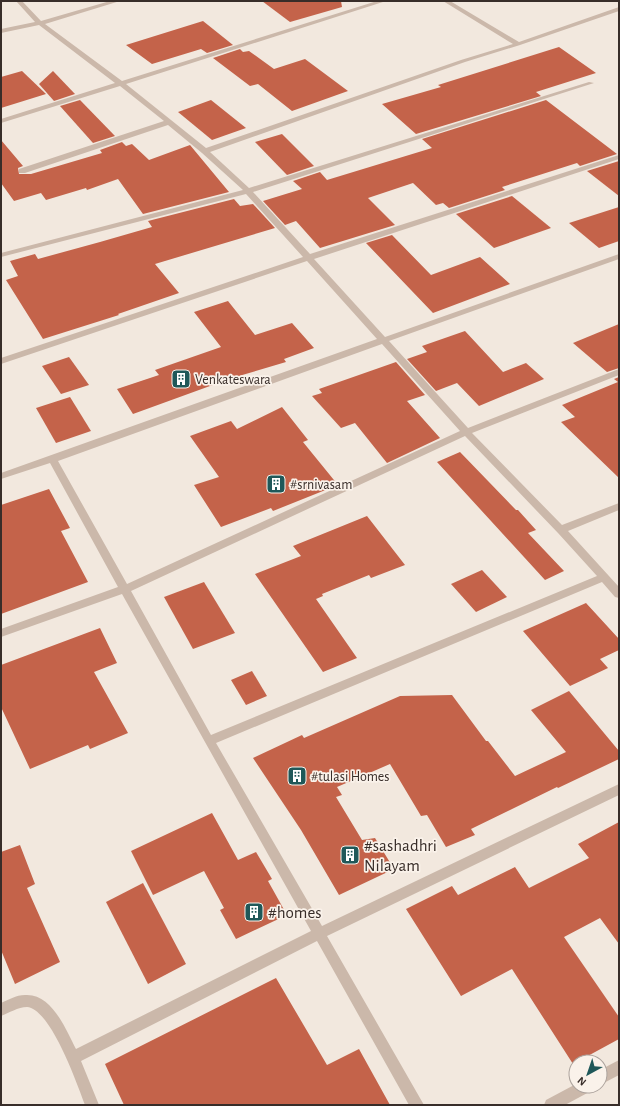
<svg xmlns="http://www.w3.org/2000/svg" width="620" height="1106" viewBox="0 0 620 1106" font-family="'Alegreya Sans',sans-serif">
  <style>
    .building { fill: #c4634a }
    .lines { fill: none; stroke-linecap: round; stroke-linejoin: round }
    .minor { fill: #cbb8aa; fill-rule: evenodd }
    .labels { text-anchor: middle; stroke-width: 3.5; stroke-linejoin: round; paint-order: stroke }
    .poi-label { font-size: 14px; fill: #382d29; stroke: #faf2ea; text-anchor: start }
    .near-poi-label { font-size: 17px; fill: #382d29; stroke: #faf2ea; text-anchor: start }
  </style>
  <rect width="100%" height="100%" fill="#f2e8de"/>
  <!-- building -->
  <g class="building">
    <polygon points="262,1 341,1 342,7 290,22"/>
    <polygon points="203,21 233,45 207,53 201,49 152,64 126,45"/>
    <polygon points="559,47 596,73 536,92 541,96 416,134 382,104 441,87 438,85"/>
    <polygon points="240,49 243,52 249,51 274,69 305,59 348,91 292,111 258,84 250,86 213,58"/>
    <polygon points="22,71 46,94 1,108 1,77"/>
    <polygon points="53,71 75,94 54,101 39,84"/>
    <polygon points="80,100 115,136 93,143 60,106"/>
    <polygon points="211,100 246,128 212,140 178,112"/>
    <polygon points="546,100 617,154 580,166 577,163 502,187 505,190 449,208 443,203 436,205 413,183 368,198 395,225 320,248 296,221 285,225 263,201 302,189 293,181 320,172 327,180 432,148 422,139"/>
    <polygon points="282,134 314,166 287,175 255,142"/>
    <polygon points="1,140 23,166 18,168 19,174 31,174 102,153 100,150 122,142 126,146 132,144 149,160 190,145 229,192 143,214 118,179 87,190 86,188 46,200 41,193 14,201 1,183"/>
    <polygon points="619,161 619,196 587,171"/>
    <polygon points="512,196 551,228 494,248 456,214"/>
    <polygon points="234,199 240,206 253,204 275,228 155,264 179,293 118,314 119,315 43,339 6,280 18,276 10,261 35,254 38,259 100,242 152,227 148,221"/>
    <polygon points="619,207 619,241 599,248 569,223"/>
    <polygon points="392,235 431,275 480,257 510,284 433,313 366,243"/>
    <polygon points="228,301 255,335 292,323 314,348 284,359 286,362 232,378 133,414 117,389 159,375 155,370 221,347 194,312"/>
    <polygon points="619,324 619,368 607,372 573,343"/>
    <polygon points="465,331 503,372 526,363 544,379 479,406 457,383 436,391 407,359 427,352 422,346"/>
    <polygon points="69,357 89,385 61,394 42,366"/>
    <polygon points="396,362 425,395 407,401 440,438 387,463 355,423 341,428 312,396 322,393 319,389"/>
    <polygon points="619,377 619,478 561,422 575,417 562,405 618,382 614,379"/>
    <polygon points="70,397 91,431 56,443 36,408"/>
    <polygon points="282,407 308,440 303,442 338,485 273,511 271,508 221,527 194,485 219,477 190,436 231,421 237,429"/>
    <polygon points="460,452 516,510 518,510 536,530 528,533 564,571 545,580 437,462"/>
    <polygon points="49,489 70,528 61,531 88,582 1,614 1,505"/>
    <polygon points="367,516 405,565 371,578 369,575 322,594 323,596 316,599 357,658 323,672 255,574 301,556 293,546"/>
    <polygon points="482,570 507,597 476,612 451,584"/>
    <polygon points="204,582 235,633 193,649 164,597"/>
    <polygon points="586,603 619,639 619,650 600,659 608,668 570,686 523,631"/>
    <polygon points="100,628 117,663 94,672 128,733 90,749 88,745 30,769 1,707 1,665"/>
    <polygon points="252,671 267,696 246,705 231,680"/>
    <polygon points="569,691 619,751 619,759 558,788 557,787 471,829 475,835 446,847 427,815 421,816 390,764 337,787 342,795 336,797 362,840 375,838 394,869 339,895 301,830 253,758 302,735 304,738 400,696 452,695 486,741 488,741 515,776 566,752 531,710"/>
    <polygon points="212,813 238,860 256,852 272,879 268,881 287,915 236,939 220,910 224,908 204,871 153,895 131,851"/>
    <polygon points="619,822 619,944 600,918 564,937 619,1017 619,1039 573,1064 512,969 461,996 406,909 452,886 458,895 515,867 529,888 589,858 578,844"/>
    <polygon points="20,845 35,884 27,888 60,962 15,984 1,950 1,852"/>
    <polygon points="143,883 186,964 148,984 106,902"/>
    <polygon points="276,978 327,1065 359,1049 390,1105 124,1105 105,1064"/>
  </g>
  <g class="lines">
    <!-- minor -->
    <g class="minor">
      <path d="M16,1H22L41,21L110,1H120L45,24L122,81L377,1H386L126,84L206,148L461,60L513,44L443,1H450L519,42L619,7V11L520,45L465,62L210,152L249,188L589,82L594,83L253,192L310,254L619,155V159L314,259L385,337L619,254V259L389,341L468,428L619,369V375L472,433L562,525L619,503V510L568,531L619,587V598L615,597L602,582L216,743L322,926L619,784V795L327,936L424,1105H409L317,941L81,1061L99,1105H85C77,1084 51,1009 27,1007C18,1007 9,1013 1,1016V1003C8,1000 16,995 25,995C52,993 66,1030 76,1049L311,931L122,594L1,637V629L118,587L50,463L1,479V473L377,339L307,261L1,364V358L303,257L246,194L1,257V253L243,190L202,153L168,125L25,173H19V169L164,121L120,86L1,123V119L115,83L39,25L1,33V29L35,22ZM382,344L460,431L127,584L58,461ZM465,436L558,533L597,576L211,735L131,591Z"/>
      <polygon points="619,1060 619,1075 600,1085 600,1070"/>
      <polygon points="576,1084 576,1086 593,1086 591,1091 565,1105 544,1105 546,1100"/>
    </g>
  </g>
  <!-- icons -->
  <defs>
    <symbol id="building-square" viewBox="-11 -11 22 22"><rect x="-9" y="-9" width="18" height="18" rx="4" fill="#1f5859" stroke="#faf2ea"/><path d="M-4-6H4V6H1V3H-1V6H-4ZM-2.5-4.3h1.7v1.8h-1.7ZM.8-4.3h1.7v1.8H.8ZM-2.5-1h1.7V.8h-1.7ZM.8-1h1.7V.8H.8Z" fill="#fff"/></symbol>
  </defs>
  <g fill-rule="evenodd">
    <use href="#building-square" x="170" y="368" width="22" height="22"/>
    <use href="#building-square" x="265" y="473" width="22" height="22"/>
    <use href="#building-square" x="286" y="765" width="22" height="22"/>
    <use href="#building-square" x="339" y="844" width="22" height="22"/>
    <use href="#building-square" x="243" y="901" width="22" height="22"/>
  </g>
  <g class="labels">
    <!-- poi labels -->
    <g class="poi-label">
      <text x="195" y="384">Venkateswara</text>
      <text x="290" y="489">#srnivasam</text>
      <text x="311" y="781">#tulasi Homes</text>
    </g>
    <!-- near-poi labels -->
    <g class="near-poi-label">
      <text x="364" y="851">#sashadhri<tspan x="364" dy="20">Nilayam</tspan></text>
      <text x="268" y="918">#homes</text>
    </g>
  </g>
  <!-- border -->
  <rect width="620" height="1106" fill="none" stroke="#382d29" stroke-width="4"/>
  <!-- north arrow -->
  <g transform="translate(588 1074) rotate(220)"><circle r="19" fill="#faf2ea" stroke="#aca39d"/>
  <path d="M0-3L7 15L0 10L-7 15Z" fill="#1f5859"/>
  <text y="-6" font-size="11" font-weight="bold" text-anchor="middle" fill="#382d29">N</text>
  </g>
</svg>
